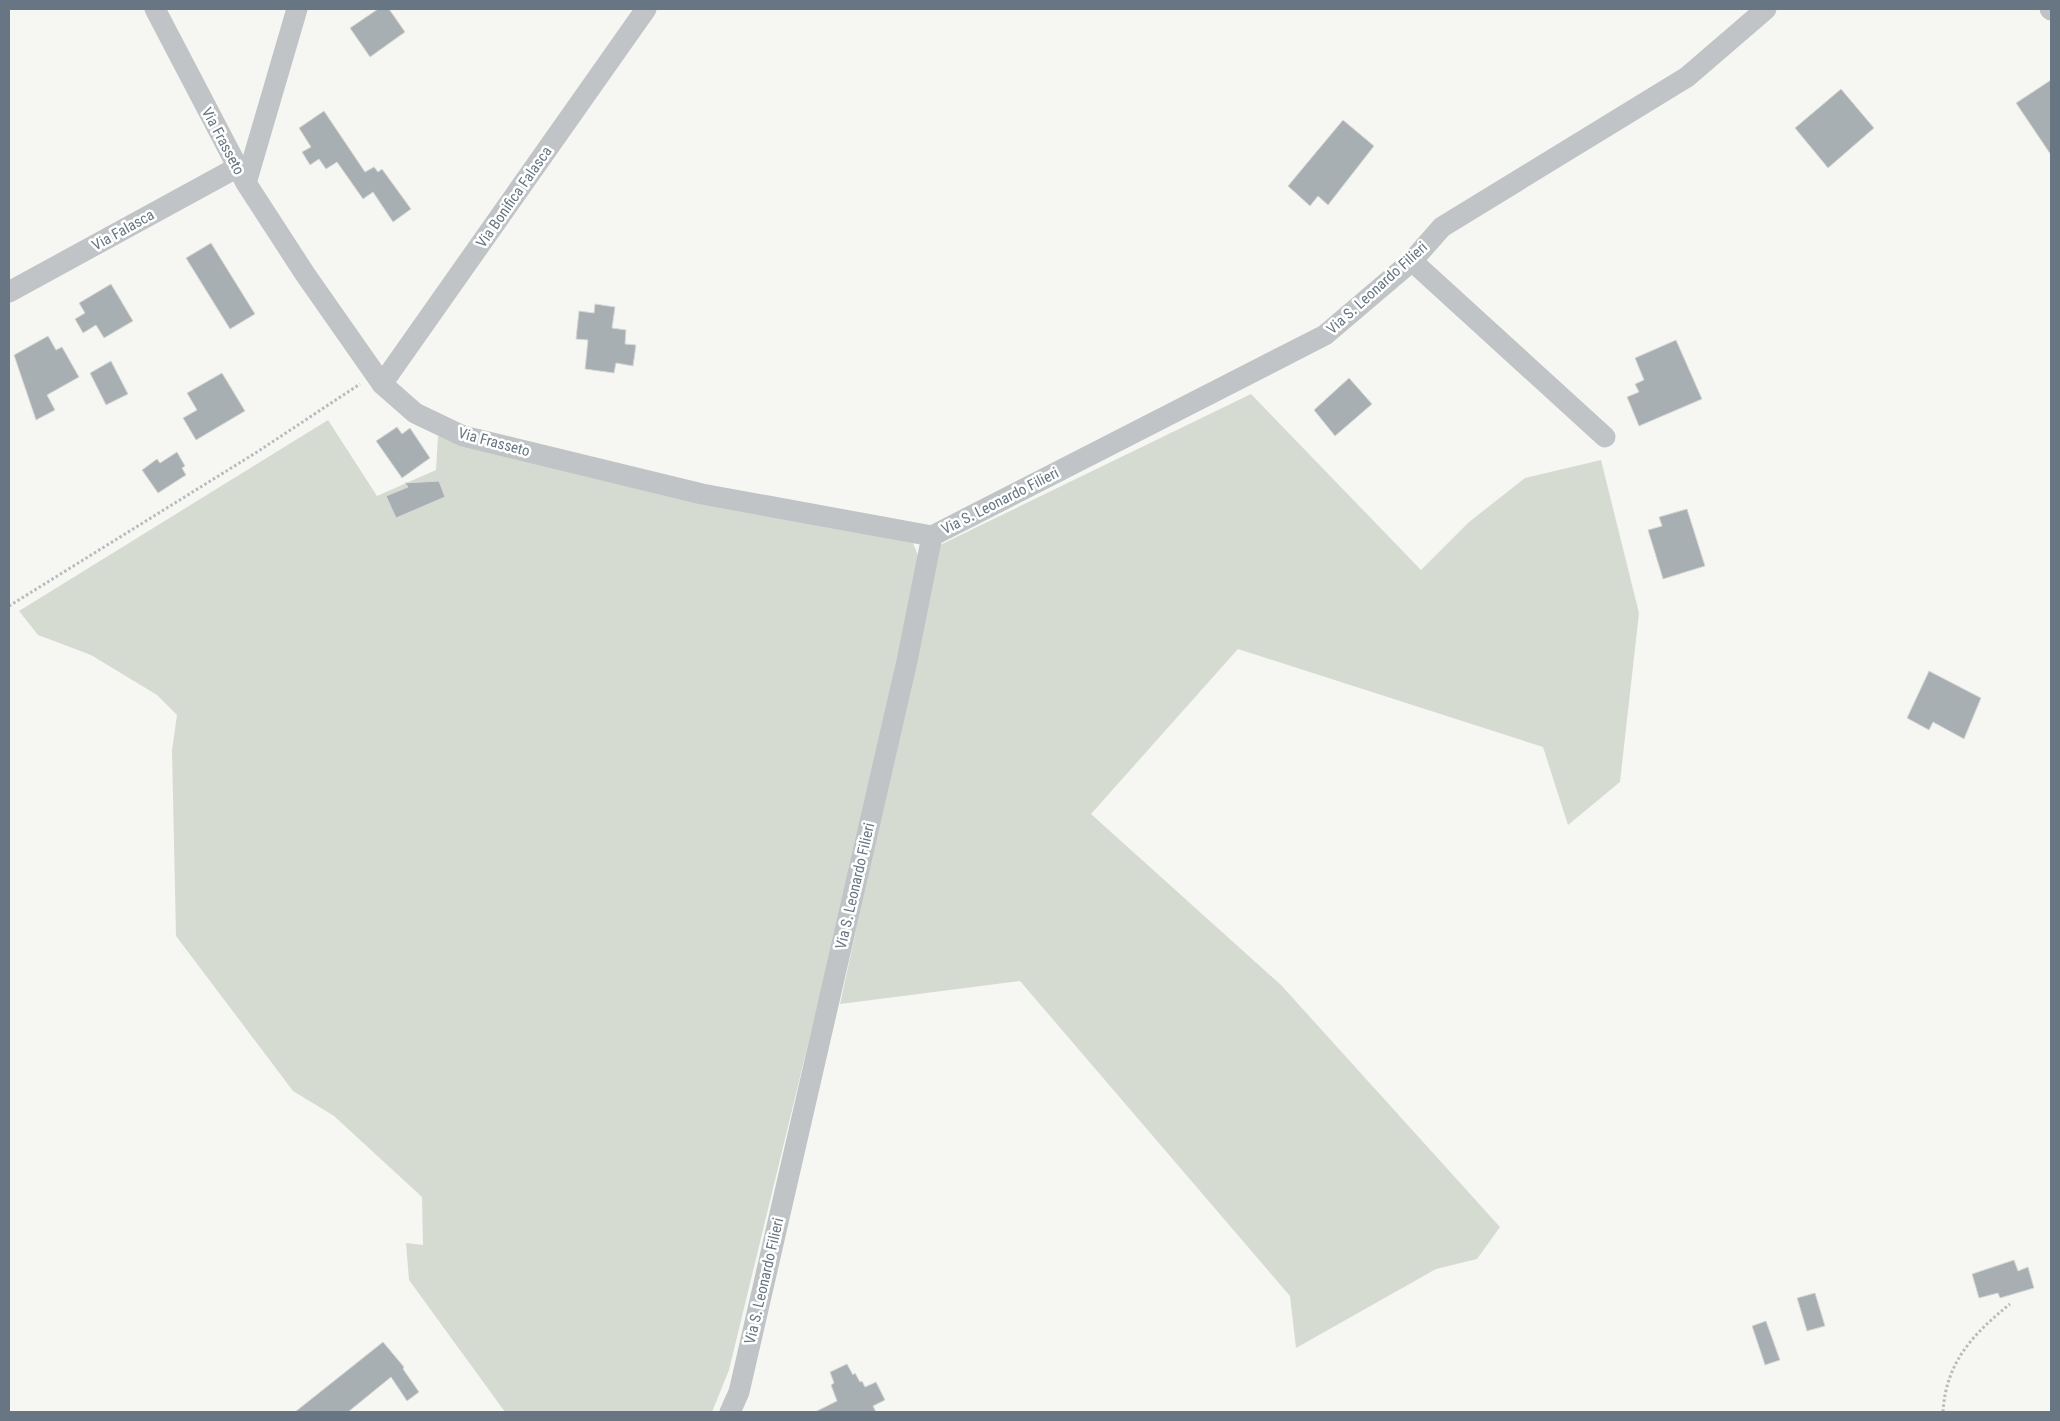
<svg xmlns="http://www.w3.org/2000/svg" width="2060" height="1421" viewBox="0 0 2060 1421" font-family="'Roboto Condensed',sans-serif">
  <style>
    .green { fill: #d6dbd2 }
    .building { fill: #a7afb3; stroke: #d8d8d6 }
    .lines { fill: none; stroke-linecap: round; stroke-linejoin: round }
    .path { stroke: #b8bbbd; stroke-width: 3; stroke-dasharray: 2.5 2.5; stroke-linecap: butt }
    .minor { stroke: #c0c4c7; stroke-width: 21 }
    .labels { text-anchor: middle; stroke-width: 5; stroke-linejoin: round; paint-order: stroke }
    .street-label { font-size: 15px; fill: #677682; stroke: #fff }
  </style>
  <rect width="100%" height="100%" fill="#f6f6f3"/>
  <!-- green -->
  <g class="green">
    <polygon points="1251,394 1421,570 1469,522 1525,478 1601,460 1639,613 1620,782 1568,825 1543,747 1238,649 1091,814 1281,985 1500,1227 1477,1259 1436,1269 1296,1348 1290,1296 1020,981 840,1004 940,545"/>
    <polygon points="328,420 377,496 436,470 438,436 683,497 913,543 921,563 892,698 729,1370 712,1412 505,1412 409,1280 406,1243 423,1245 422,1197 334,1116 293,1091 176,936 172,750 177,715 157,695 91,655 38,635 19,611"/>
  </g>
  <!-- building -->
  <g class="building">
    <polygon points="378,9 389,9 405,32 370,57 350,28"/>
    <polygon points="2051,80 2051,155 2016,103"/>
    <polygon points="1841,89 1874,128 1828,168 1795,128"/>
    <polygon points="324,111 365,172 374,167 378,172 382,169 411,209 393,222 373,192 363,199 337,162 326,169 319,159 310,165 302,152 311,147 299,128"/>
    <polygon points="1343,120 1374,146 1328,205 1318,196 1310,206 1288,186"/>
    <polygon points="211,243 255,314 230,329 186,258"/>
    <polygon points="111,284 133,321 104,338 96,325 83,333 75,319 85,313 79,303"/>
    <polygon points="595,304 615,307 612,328 626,330 625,344 636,345 633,366 616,363 614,373 585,369 588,340 576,339 579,311 594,313"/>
    <polygon points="48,336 56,350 62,347 79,377 47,395 55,410 36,420 14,355"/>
    <polygon points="1676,340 1702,399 1639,426 1627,397 1639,392 1635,384 1644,380 1635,358"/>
    <polygon points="111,361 128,394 106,405 90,373"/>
    <polygon points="222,373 245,411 196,440 183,418 197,410 187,393"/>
    <polygon points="1349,378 1372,404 1335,436 1314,410"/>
    <polygon points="397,427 402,434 410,428 430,458 402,478 376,441"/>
    <polygon points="177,452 185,466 182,468 186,475 158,493 142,470 157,459 160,463"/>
    <polygon points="439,481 445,497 396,518 386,496 408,487 405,483"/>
    <polygon points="1687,509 1705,566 1663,579 1648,530 1662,526 1659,517"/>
    <polygon points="1929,671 1981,698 1964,739 1933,722 1929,730 1907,718"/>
    <polygon points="2014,1260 2018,1271 2028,1267 2034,1288 2000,1298 1998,1293 1979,1298 1972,1274"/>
    <polygon points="1815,1293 1825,1326 1807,1331 1797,1298"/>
    <polygon points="1766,1321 1780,1360 1765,1365 1752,1326"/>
    <polygon points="383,1342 404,1367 403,1369 419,1392 407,1401 391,1377 348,1412 295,1412"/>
    <polygon points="847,1364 853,1375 855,1373 860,1382 862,1381 865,1387 876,1382 885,1400 873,1406 876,1412 815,1412 837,1401 831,1385 834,1383 830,1372"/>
  </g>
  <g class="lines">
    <!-- path -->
    <g class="path">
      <polyline points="9,606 257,452 360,384"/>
      <path d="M1943,1412C1946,1362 1973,1334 2010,1304"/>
    </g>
    <!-- minor -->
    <g class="minor">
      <polyline points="155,9 246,183 305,274 382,384 415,413 463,436 702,494 932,536"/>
      <polyline points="2050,9 2051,10"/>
      <polyline points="246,183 297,9"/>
      <polyline points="1412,261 1605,437"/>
      <polyline points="9,292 236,168"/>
      <polyline points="382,384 646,9"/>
      <polyline points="730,1412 739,1392 907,661 932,536 1325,335 1412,261 1442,227 1687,77 1766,9"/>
    </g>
  </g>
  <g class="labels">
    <!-- street labels -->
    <g class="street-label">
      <text transform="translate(223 141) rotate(62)" y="5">Via Frasseto</text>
      <text transform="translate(514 197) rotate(-55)" y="5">Via Bonifica Falasca</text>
      <text transform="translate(123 230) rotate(-29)" y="5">Via Falasca</text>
      <text transform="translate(1377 288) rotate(-42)" y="5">Via S. Leonardo Filieri</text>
      <text transform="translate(494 442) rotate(15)" y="5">Via Frasseto</text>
      <text transform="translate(1000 501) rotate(-27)" y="5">Via S. Leonardo Filieri</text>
      <text transform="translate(855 886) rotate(-77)" y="5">Via S. Leonardo Filieri</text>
      <text transform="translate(764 1281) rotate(-77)" y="5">Via S. Leonardo Filieri</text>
    </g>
  </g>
  <!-- border -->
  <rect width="2060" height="1421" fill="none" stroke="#677682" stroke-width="20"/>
</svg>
